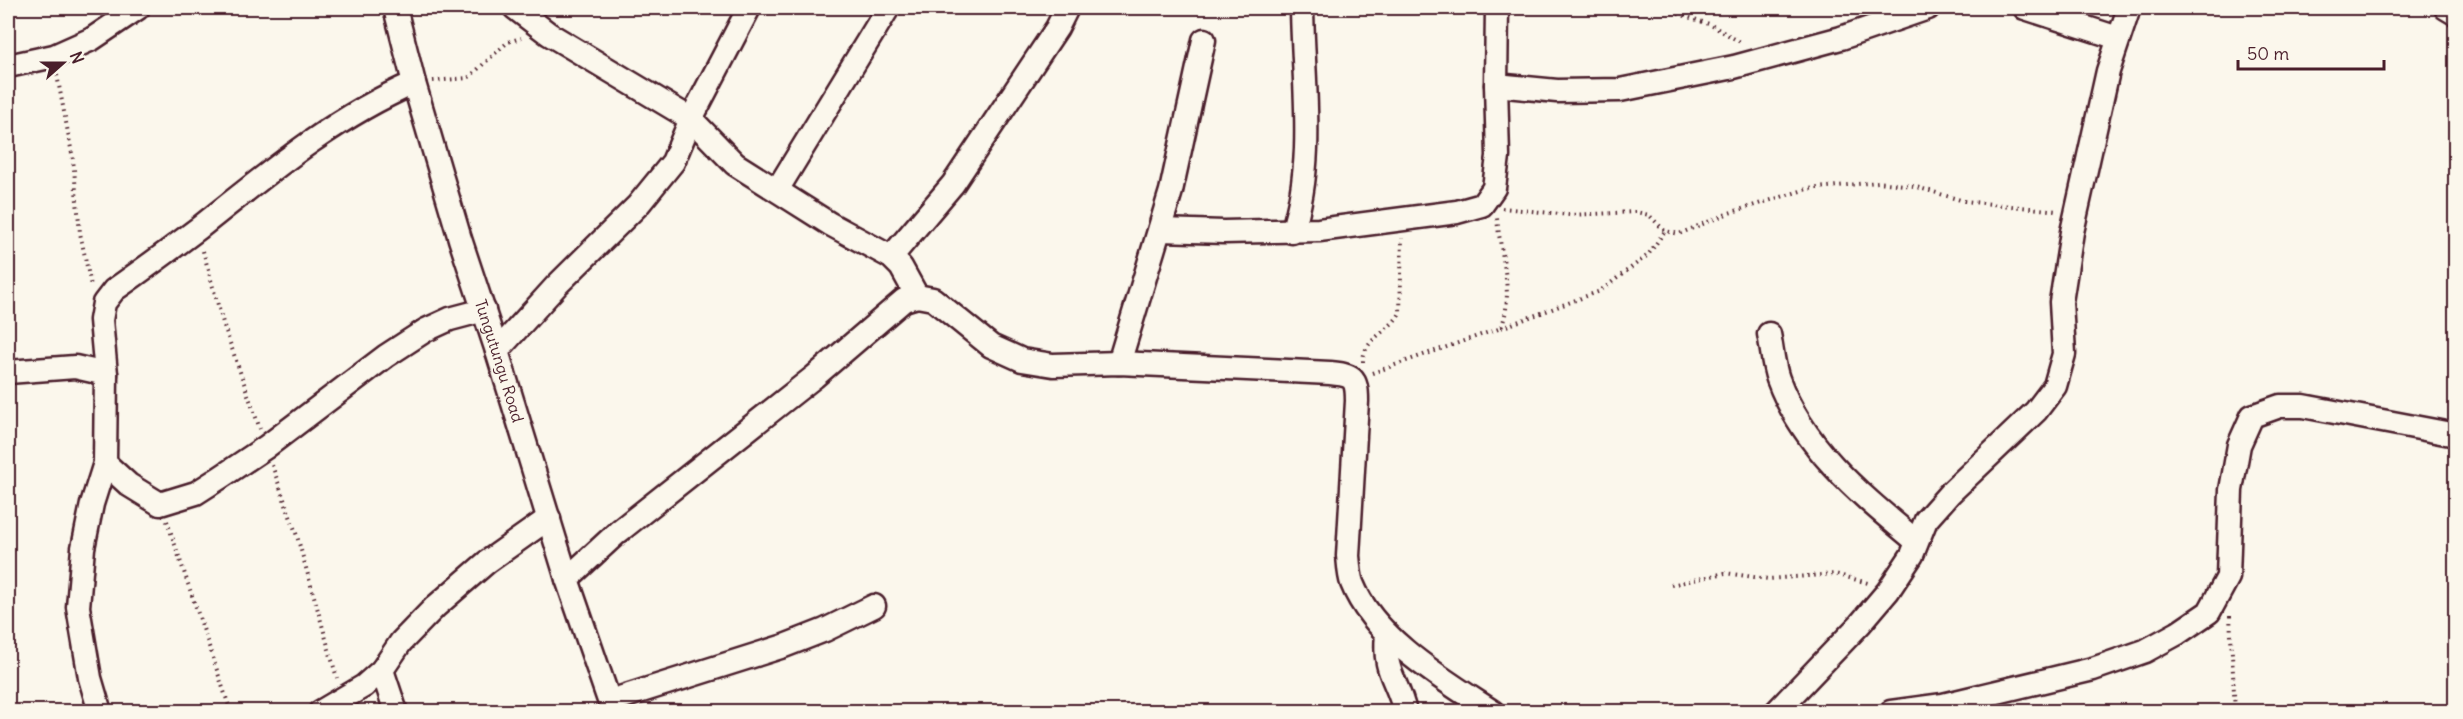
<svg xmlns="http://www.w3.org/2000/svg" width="2463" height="719" viewBox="0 0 2463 719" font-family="Delius,sans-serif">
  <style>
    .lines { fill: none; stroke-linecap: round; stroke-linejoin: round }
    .street-casing { stroke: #4a1f2b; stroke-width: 27 }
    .path { stroke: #4a1f2b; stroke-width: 4; stroke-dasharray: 1.5 4.5; stroke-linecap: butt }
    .street { stroke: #fbf7ec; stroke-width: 22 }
    .labels { text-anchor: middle; stroke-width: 6; stroke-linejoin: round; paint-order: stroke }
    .street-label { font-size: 16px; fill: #4a1f2b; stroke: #fbf7ec }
  </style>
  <rect width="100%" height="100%" fill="#fbf7ec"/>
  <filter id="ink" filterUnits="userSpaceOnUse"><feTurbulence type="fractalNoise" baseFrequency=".0167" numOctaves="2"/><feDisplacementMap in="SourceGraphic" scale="12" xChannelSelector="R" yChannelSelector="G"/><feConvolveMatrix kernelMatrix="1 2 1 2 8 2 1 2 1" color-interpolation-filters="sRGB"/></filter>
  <g filter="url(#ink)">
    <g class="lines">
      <defs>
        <g id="street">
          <path id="s1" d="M395,8L414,83L460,239L497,351L567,579L613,712"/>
          <polyline points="515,8 549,34 691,119 735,164 830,224 891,257 901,267 917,296"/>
          <polyline points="2025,8 2118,38"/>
          <polyline points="2446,8 2456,14"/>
          <polyline points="8,66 54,56 92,39 138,8"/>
          <polyline points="1496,85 1557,91 1620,90 1734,67 1841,38 1928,8"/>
          <polyline points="777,190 888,8"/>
          <polyline points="1161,230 1224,232 1319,230 1457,212 1482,205 1494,188 1498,156 1496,85 1497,8"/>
          <path d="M1292,232C1316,160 1303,82 1302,8"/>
          <polyline points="891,257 953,184 1057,28 1067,8"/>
          <path d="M1769,334C1772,348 1773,365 1778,379C1804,449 1860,494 1916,541"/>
          <polyline points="497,351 557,285 638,205 673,162 691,119 749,8"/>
          <polyline points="1119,363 1171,191 1204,40"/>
          <polyline points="8,372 75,367 106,374"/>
          <polyline points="105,463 129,485 160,504 196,493 221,477 266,447 386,356 426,330 450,319 484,310"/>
          <path d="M567,579L618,532L814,377L904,300L917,296L933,299L991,346L1022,360L1053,365L1119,363L1330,373C1352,375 1357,377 1357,401L1348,556C1349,564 1349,575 1352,583C1374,639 1444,680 1493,712"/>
          <path d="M1387,634C1383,673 1397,678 1405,712"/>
          <polyline points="382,670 396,712"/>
          <polyline points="610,701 784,646 825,630 874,606"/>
          <path d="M100,712L90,678L78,607L83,548L92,504L105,463L106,374L101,320L104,303L114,290C143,270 171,249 199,228C267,174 333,118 414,83"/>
          <polyline points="320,712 364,686 382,670 401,642 435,607 487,562 549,518"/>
          <polyline points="1776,712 1860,624 1888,591 1912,555 1926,520 1950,493 2036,411 2055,386 2064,354 2061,302 2072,232 2108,71 2129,8"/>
          <polyline points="1891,712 1943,705 2093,669 2145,651 2178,633 2209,612 2228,577 2231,490 2239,445 2252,416 2280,406 2303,406 2456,435"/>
        </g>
      </defs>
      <!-- street casing -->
      <use href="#street" class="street-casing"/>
      <!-- path -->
      <g class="path">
        <polyline points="1668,8 1673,12 1709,24 1742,43"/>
        <polyline points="57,75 73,159 80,233 91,286"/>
        <polyline points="433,81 468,78 508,42 521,38"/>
        <polyline points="1502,208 1570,215 1636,212 1649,215 1665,231 1679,234 1729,213 1807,189 1878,182 1913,186 1964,201 2058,211"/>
        <polyline points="203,251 223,323 260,429"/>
        <polyline points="1501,328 1600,291 1648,255 1665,231"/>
        <path d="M1363,362C1363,338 1390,332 1400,313L1402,238"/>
        <path d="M1372,373L1501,328C1515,294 1500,254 1497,218"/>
        <polyline points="272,465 297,536 337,678"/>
        <polyline points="167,521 231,712"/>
        <polyline points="1671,585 1725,573 1768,579 1835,574 1868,583"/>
        <polyline points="2230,616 2235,712"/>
      </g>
      <!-- street -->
      <use href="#street" class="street"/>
    </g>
  </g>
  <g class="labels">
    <!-- street labels -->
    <g class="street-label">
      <text dy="6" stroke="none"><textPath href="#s1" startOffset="368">Tungutungu Road</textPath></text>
    </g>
  </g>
  <!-- margin -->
  <rect width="2463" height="719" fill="none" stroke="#fbf7ec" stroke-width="30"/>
  <rect x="15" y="15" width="2433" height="689" fill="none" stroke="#4a1f2b" stroke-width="2" filter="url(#ink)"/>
  <!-- north arrow -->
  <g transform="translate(63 63) rotate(69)" stroke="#fbf7ec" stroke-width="4.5" paint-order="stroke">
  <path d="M0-4.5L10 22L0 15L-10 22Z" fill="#4a1f2b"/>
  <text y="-9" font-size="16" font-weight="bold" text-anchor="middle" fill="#4a1f2b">N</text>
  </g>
  <!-- scale -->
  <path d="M2238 60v9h146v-9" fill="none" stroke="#4a1f2b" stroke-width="3"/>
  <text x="2247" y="60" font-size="18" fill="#4a1f2b" stroke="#fbf7ec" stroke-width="4.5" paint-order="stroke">50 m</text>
</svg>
